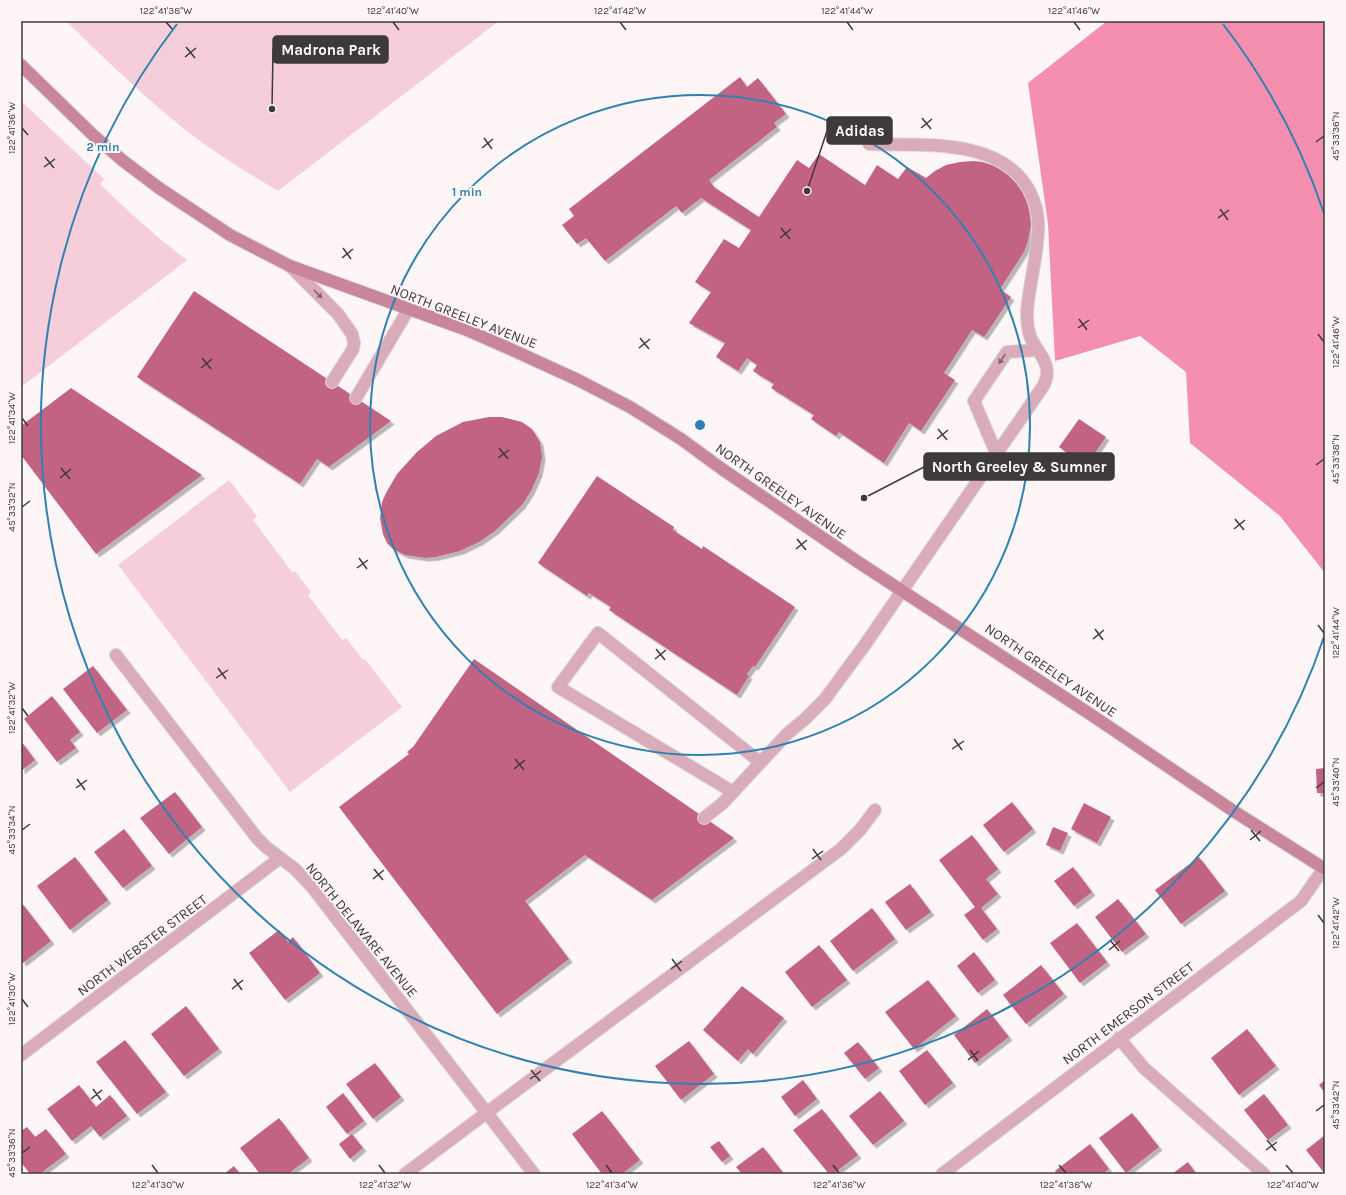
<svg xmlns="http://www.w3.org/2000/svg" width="1346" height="1195" viewBox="0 0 1346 1195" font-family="Karla,sans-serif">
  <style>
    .green { fill: #f5ced9 }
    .forest { fill: #f48fb0 }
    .building { fill: #c26384; filter: url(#shadow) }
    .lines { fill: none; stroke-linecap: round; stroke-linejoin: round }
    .lane-casing { stroke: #dbd3d5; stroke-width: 14 }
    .street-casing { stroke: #dbd3d5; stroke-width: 14 }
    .secondary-casing { stroke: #dbd3d5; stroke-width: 14 }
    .lane { stroke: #daacb9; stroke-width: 12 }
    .street { stroke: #daacb9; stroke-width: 12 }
    .secondary { stroke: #c9869b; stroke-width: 12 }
    .oneway { fill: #7c686d }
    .ticks { fill: none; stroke: #3e3a3b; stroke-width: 1.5 }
    .ring { fill: none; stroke: #2d82b2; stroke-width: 2 }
    .labels { text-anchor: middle; stroke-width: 4; stroke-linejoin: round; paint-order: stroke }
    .street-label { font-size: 14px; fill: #3e3a3b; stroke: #fef5f7 }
    .centre { fill: #2d82b2; stroke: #fef5f7; stroke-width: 2 }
    .ring-label { font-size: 12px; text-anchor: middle; font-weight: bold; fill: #2d82b2; stroke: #fef5f7; stroke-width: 4; stroke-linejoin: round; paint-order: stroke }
    .leader { fill: none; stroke: #3e3a3b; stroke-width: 1.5 }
    .callout-dot { fill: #3e3a3b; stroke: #fef5f7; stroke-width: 1.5 }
    .callout { fill: #3e3a3b; stroke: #3e3a3b; stroke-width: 1.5 }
    .callout-label { font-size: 15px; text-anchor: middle; font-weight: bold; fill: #fff }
    .neatline { fill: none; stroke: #3e3a3b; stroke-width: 1.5 }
    .ticks-label { font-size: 10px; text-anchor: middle; fill: #3e3a3b }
  </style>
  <defs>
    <filter id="shadow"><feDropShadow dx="3.5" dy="3.5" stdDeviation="0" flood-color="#0004"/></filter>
  </defs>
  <rect width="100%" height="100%" fill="#fef5f7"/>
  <!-- green -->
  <g class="green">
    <path d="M66,21H499L278,191C251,175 225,159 200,141C152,105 109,63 66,21Z"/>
    <path d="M21,101L104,179L100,184C128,211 156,237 187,260L21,387Z"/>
    <polygon points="229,480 257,516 253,520 292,572 295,571 311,592 308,595 342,640 346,638 363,660 365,659 402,707 290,792 118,565"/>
  </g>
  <!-- forest -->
  <polygon class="forest" points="1107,21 1325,21 1325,573 1280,516 1190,443 1186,372 1140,336 1055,361 1048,224 1028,83"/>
  <!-- building -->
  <g class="building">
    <polygon points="740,77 747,87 758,78 786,114 774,123 777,127 709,180 714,187 759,217 797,160 809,168 819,154 865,185 877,165 898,179 907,167 926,178 935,171 946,165 960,162 974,161 983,162 995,166 1012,177 1024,193 1028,203 1031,224 1028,241 1024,252 1000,289 1011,297 984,337 972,330 944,373 955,380 921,431 909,423 884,463 839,432 836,436 811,419 814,415 771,388 774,384 753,371 757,365 747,358 738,371 716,357 725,343 689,323 711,292 695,282 724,239 739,248 751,230 701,198 682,213 676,206 605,261 586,238 577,244 562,225 574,216 569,209"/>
    <polygon points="194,291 391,421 329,467 317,459 300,484 137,377"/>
    <polygon points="71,388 202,475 96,554 21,455 21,426"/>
    <polygon points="489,417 502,417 522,422 532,429 540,442 542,457 539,473 531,491 522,505 495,531 479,542 460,551 436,557 425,558 405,555 393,549 387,543 383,534 380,518 382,502 386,493 397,474 417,452 436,436 463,422"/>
    <polygon points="1079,419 1106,437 1086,466 1059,447"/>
    <polygon points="597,476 674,527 673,530 702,549 703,546 795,607 755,667 753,666 747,674 749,676 737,695 609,610 611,607 589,593 587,596 538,563"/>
    <polygon points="474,659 734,838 652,900 585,855 525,901 569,959 497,1014 339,807 409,754 407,752 413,747"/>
    <polygon points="93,666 127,710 97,733 63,689"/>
    <polygon points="52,696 80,732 70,740 76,748 57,762 24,719"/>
    <polygon points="21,741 35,760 21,771"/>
    <polygon points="1325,768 1325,793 1317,793 1316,769"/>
    <polygon points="175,792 202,827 169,854 140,818"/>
    <polygon points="1012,802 1033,829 1004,852 983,825"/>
    <polygon points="1084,803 1111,817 1097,843 1071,829"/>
    <polygon points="1053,827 1068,833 1060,851 1046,845"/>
    <polygon points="124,829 152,866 123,888 94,852"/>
    <polygon points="972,835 998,869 986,879 998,894 981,908 997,929 983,940 964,915 975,907 939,860"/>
    <polygon points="75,857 108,900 70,930 37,886"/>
    <polygon points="1199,857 1225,891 1181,924 1155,890"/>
    <polygon points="1073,867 1092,892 1074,906 1054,881"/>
    <polygon points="910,884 931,912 906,930 885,902"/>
    <polygon points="1118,899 1146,934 1122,952 1095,917"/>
    <polygon points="21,902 51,941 23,963 21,961"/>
    <polygon points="872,908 895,939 853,971 830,941"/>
    <polygon points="1077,923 1107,962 1080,983 1050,943"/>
    <polygon points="279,930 288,942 293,937 320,973 285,1000 249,953"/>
    <polygon points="819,945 847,980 812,1007 785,972"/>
    <polygon points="974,952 995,980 978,993 957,966"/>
    <polygon points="1041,965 1064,994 1026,1024 1003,995"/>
    <polygon points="928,980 956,1016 914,1049 885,1012"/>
    <polygon points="742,986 784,1018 753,1054 748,1049 738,1061 703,1030"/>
    <polygon points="186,1006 219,1049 184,1076 151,1034"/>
    <polygon points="987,1009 1009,1037 975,1063 954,1035"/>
    <polygon points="1247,1029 1276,1066 1239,1095 1211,1058"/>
    <polygon points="125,1040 166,1092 137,1114 96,1062"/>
    <polygon points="689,1041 714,1074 681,1100 655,1066"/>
    <polygon points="858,1042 879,1068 865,1079 844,1053"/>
    <polygon points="927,1050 953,1083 925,1105 899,1071"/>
    <polygon points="375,1063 401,1097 373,1119 346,1084"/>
    <polygon points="803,1080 817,1099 795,1116 781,1097"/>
    <polygon points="1325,1080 1325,1093 1319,1085"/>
    <polygon points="79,1085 96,1107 110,1095 127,1116 100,1137 91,1126 72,1141 47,1109"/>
    <polygon points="880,1091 904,1121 873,1145 849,1116"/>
    <polygon points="343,1093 364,1121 347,1134 326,1107"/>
    <polygon points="1264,1094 1288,1125 1268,1140 1244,1110"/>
    <polygon points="822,1109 858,1155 833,1174 829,1174 793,1130"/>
    <polygon points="602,1111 640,1160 622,1174 602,1174 572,1134"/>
    <polygon points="1132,1113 1159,1147 1126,1173 1099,1138"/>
    <polygon points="279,1118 309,1158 288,1174 260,1174 240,1148"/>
    <polygon points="27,1127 35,1137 46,1129 66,1154 40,1174 30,1174 21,1162 21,1131"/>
    <polygon points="352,1134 363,1148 350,1159 339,1144"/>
    <polygon points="1325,1135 1325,1174 1306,1150"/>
    <polygon points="719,1141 730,1156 722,1162 710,1147"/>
    <polygon points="1090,1144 1109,1169 1103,1174 1057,1174 1055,1171"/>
    <polygon points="763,1147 784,1174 742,1174 736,1167"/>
    <polygon points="1188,1162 1196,1174 1172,1174"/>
    <polygon points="234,1166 240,1174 224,1174"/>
  </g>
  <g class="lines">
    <defs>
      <g id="lane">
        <polyline points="290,266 338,314 352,334 354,343 353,349 332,382"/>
        <polyline points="356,398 408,310"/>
        <polyline points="996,453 974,401 1007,352 1037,350"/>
        <polyline points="733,792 558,687 598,633 760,762"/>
        <path d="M704,818L723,803L787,734L805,719L825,699L864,646L1044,385C1045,382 1047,377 1047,374C1048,359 1034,348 1030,336C1027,327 1027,320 1027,312C1029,285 1037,258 1038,231C1039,217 1036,203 1029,190C1000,137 921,146 869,144"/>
      </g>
      <g id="street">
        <polyline points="116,655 257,838 266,847 295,869 312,887 534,1174"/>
        <polyline points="1119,1038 1144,1068 1264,1174"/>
        <polyline points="21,1055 280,858"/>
        <polyline points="405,1174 505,1099 841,849 860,830 875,810"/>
        <polyline points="942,1174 1301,901 1324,868"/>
      </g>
      <polyline id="secondary" points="21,65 93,135 122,160 159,188 230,235 290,266 467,330 508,348 578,380 630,407 681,439 722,469 858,562 1093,716 1235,812 1325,869"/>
    </defs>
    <!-- lane casing -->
    <use href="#lane" class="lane-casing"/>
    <!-- street casing -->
    <use href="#street" class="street-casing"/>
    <!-- secondary casing -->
    <use href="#secondary" class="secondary-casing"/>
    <!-- lane -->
    <use href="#lane" class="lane"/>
    <!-- street -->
    <use href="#street" class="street"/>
    <!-- secondary -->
    <use href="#secondary" class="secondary"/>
  </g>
  <!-- one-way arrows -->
  <defs><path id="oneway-solid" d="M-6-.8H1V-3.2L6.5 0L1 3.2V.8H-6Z"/></defs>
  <g class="oneway">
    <use href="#oneway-solid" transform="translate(318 294) rotate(45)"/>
    <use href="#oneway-solid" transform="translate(1002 359) rotate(124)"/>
  </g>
  <!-- ticks -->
  <path class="ticks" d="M166,22L173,30M393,22L399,30M620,22L626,30M847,22L853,30M1074,22L1080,30M186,47L195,58M185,57L196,48M922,118L931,129M22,128L28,135M921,128L932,119M484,138L492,149M1316,142L1324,136M482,148L493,139M45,157L54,168M44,167L55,159M1220,209L1228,220M1218,218L1229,210M781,228L790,239M780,238L791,229M343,248L351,259M342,258L353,249M1079,319L1087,330M1078,328L1089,320M1318,334L1324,342M640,338L649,349M639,348L650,339M202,358L211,369M201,368L212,359M22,418L28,426M938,429L947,440M937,439L948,430M499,448L508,459M498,458L509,450M1316,465L1324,459M61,468L70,479M60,478L71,469M22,507L30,501M1235,519L1244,530M1234,529L1245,520M797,539L806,550M796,549L807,540M359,558L367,569M357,568L368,560M1318,625L1324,633M1095,629L1103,640M1093,639L1104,630M656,649L665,660M655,659L666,650M218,668L226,679M216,678L228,670M22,708L28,716M954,739L962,750M952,749L964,741M515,759L524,770M514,769L525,760M77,779L85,790M76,788L87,780M1316,788L1324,782M22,830L30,824M1251,830L1260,841M1250,840L1261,831M813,849L821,860M812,859L823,851M374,869L383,880M373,879L384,870M1318,915L1324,923M1110,940L1119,951M1109,950L1120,941M672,959L681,971M671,969L682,961M234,979L242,990M232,989L243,980M22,999L28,1007M970,1050L978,1061M968,1060L979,1051M531,1070L540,1081M530,1079L541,1071M93,1089L101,1100M91,1099L102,1090M1316,1111L1324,1105M1267,1140L1276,1151M1266,1150L1277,1142M22,1153L30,1147M152,1165L158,1173M379,1165L385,1173M606,1165L612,1173M833,1165L839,1173M1059,1165L1066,1173M1286,1165L1293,1173"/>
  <!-- distance rings -->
  <g class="ring">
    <circle cx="700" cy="425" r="330"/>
    <path d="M1325 634A659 659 0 1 1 177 24M1223 24A659 659 0 0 1 1325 216"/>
  </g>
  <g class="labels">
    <!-- street labels -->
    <g class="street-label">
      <text transform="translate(464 316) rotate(21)" y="5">NORTH GREELEY AVENUE</text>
      <text transform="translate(781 491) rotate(35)" y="5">NORTH GREELEY AVENUE</text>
      <text transform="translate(1051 670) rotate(34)" y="5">NORTH GREELEY AVENUE</text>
      <text transform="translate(362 930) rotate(51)" y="5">NORTH DELAWARE AVENUE</text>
      <text transform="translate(142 945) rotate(-37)" y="5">NORTH WEBSTER STREET</text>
      <text transform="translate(1128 1013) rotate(-37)" y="5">NORTH EMERSON STREET</text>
    </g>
  </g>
  <circle cx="700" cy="425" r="6" class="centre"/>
  <g class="ring-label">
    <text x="103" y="151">2 min</text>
    <text x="467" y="196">1 min</text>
  </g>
  <!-- callouts -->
  <path class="leader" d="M272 109L273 49M807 191L827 131M864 498L924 467"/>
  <g class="callout-dot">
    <circle cx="272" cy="109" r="4"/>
    <circle cx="807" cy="191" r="4"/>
    <circle cx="864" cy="498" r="4"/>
  </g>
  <g class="callout">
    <rect x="273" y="36" width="115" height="27" rx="4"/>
    <rect x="827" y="117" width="65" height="27" rx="4"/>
    <rect x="924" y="453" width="190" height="27" rx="4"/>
  </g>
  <g class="callout-label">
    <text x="331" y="55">Madrona Park</text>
    <text x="860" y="136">Adidas</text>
    <text x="1019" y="472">North Greeley &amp; Sumner</text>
  </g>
  <!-- border -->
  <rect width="1346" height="1195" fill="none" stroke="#fef5f7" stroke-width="44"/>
  <rect x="22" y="22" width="1302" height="1151" class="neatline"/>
  <g class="ticks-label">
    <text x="166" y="14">122°41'38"W</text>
    <text x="393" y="14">122°41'40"W</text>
    <text x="620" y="14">122°41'42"W</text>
    <text x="847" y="14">122°41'44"W</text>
    <text x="1074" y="14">122°41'46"W</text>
    <text transform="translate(11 128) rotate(-90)" y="4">122°41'36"W</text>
    <text transform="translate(1335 136) rotate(-90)" y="4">45°33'36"N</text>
    <text transform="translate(1335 342) rotate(-90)" y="4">122°41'46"W</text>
    <text transform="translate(11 418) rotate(-90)" y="4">122°41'34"W</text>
    <text transform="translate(1335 459) rotate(-90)" y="4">45°33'38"N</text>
    <text transform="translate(11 507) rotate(-90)" y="4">45°33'32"N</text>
    <text transform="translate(1335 633) rotate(-90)" y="4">122°41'44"W</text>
    <text transform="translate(11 708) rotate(-90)" y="4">122°41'32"W</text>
    <text transform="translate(1335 782) rotate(-90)" y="4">45°33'40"N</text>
    <text transform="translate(11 830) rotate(-90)" y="4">45°33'34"N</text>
    <text transform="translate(1335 923) rotate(-90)" y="4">122°41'42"W</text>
    <text transform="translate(11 999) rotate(-90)" y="4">122°41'30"W</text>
    <text transform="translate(1335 1105) rotate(-90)" y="4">45°33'42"N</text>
    <text transform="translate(11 1153) rotate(-90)" y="4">45°33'36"N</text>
    <text x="158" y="1188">122°41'30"W</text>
    <text x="385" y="1188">122°41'32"W</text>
    <text x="612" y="1188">122°41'34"W</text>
    <text x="839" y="1188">122°41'36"W</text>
    <text x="1066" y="1188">122°41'38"W</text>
    <text x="1293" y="1188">122°41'40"W</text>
  </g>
</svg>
